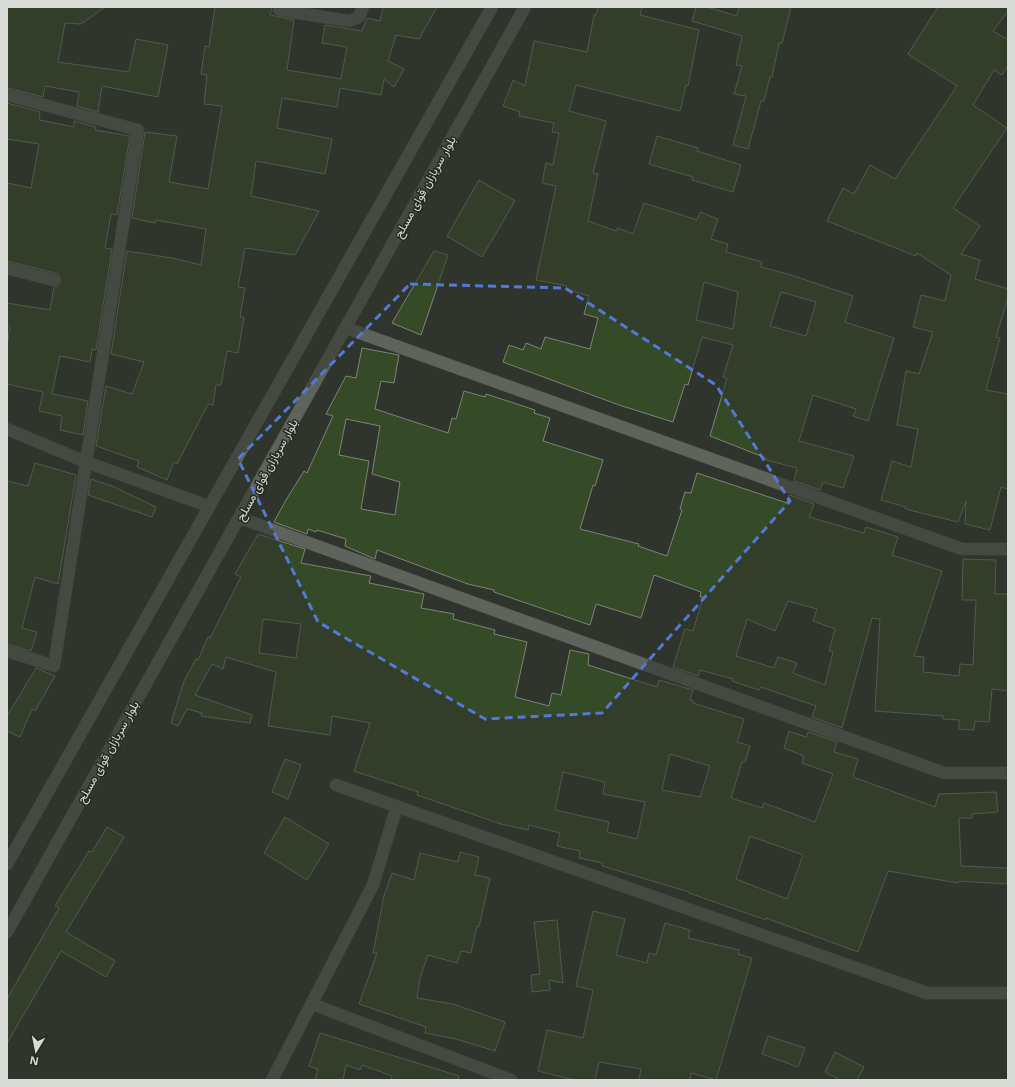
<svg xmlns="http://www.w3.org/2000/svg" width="1015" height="1087" viewBox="0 0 1015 1087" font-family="'Open Sans',Vazirmatn,sans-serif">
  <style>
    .building { fill: #354a26; stroke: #7d8379; fill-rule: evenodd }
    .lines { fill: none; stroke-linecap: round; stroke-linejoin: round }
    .minor-casing { stroke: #4e514a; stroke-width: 13 }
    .secondary-casing { stroke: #4e514a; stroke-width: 13 }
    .minor { stroke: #5e645b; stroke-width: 12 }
    .secondary { stroke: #5e645b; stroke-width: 12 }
    .marked { fill: none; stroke: #5578d7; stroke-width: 3; stroke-dasharray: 8 5; stroke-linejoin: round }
    .labels { text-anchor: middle; stroke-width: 3; stroke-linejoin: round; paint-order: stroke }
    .street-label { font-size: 12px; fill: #d8dbd6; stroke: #262b22 }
  </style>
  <rect width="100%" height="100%" fill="#2f352c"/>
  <!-- building -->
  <g class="building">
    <polygon points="7,7 105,7 81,24 65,23 58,62 129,72 136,39 168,45 158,97 102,86 98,112 77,106 79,92 45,86 43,97 7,88"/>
    <polygon points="215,7 272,7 270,15 294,20 287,70 341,79 347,47 322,43 325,25 362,31 367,18 380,21 383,7 437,7 419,39 396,35 388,61 404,69 394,87 384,79 381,95 340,88 337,107 282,98 277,128 332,139 325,174 256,161 251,196 319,211 295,255 245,248 238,287 245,288 240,317 244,317 238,353 227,351 221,385 216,385 213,405 208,404 177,464 174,462 167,480 137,467 139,461 96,446 106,386 132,394 144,362 111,354 127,251 172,258 201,265 206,229 156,220 155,223 132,218 145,132 177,136 169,182 208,189 222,106 204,104 207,75 201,74 205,46 209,47"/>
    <path d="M598,7H642L640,15L699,30L688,86L686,85L680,111L576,85L569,111L606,121L593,173L598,174L588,221L616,231L618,228L633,234L644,203L697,220L700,212L718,219L711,239L728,244L726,252L762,262L761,267L791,275L853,296L845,322L894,338L868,421L853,416L856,409L813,395L799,441L854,456L843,488L823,482L820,490L794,481L797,468L766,460V458L710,436L727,378L723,377L733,345L702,337L688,385L685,384L673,422L619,405L503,362L509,345L523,350L526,343L541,349L545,337L590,349L598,318L584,314L589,296L566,289L567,286L536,280L556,186L542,183L546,163L553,165L559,133L552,132L554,123L519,116L520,112L503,106L513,80L525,86L534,41L587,52L594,15H596ZM704,282L738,292L733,329L696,320ZM781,292L816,302L806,336L770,326Z"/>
    <polygon points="696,7 707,7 737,16 739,7 791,7 782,43 779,43 772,77 770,77 764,101 761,101 748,149 733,145 746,96 734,94 742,66 736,65 742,36 692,21"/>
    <polygon points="938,7 1008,7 1008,11 993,31 1008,40 1008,65 1002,75 994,70 973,105 1007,128 953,208 980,226 961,254 980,260 975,279 1008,289 1008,298 996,337 1000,338 986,390 1008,394 1008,489 1001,487 990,530 965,524 966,501 958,522 905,509 906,507 881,500 892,461 911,467 918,429 897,425 906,371 919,374 933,332 913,327 921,295 945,301 951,275 917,253 916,256 827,221 843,188 854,194 870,165 895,179 957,86 908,54"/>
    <polygon points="7,103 40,112 39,120 74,127 74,121 96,127 95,130 130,136 117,215 111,214 105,248 112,249 96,350 92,349 90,362 60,356 52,394 88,401 83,435 60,430 62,416 39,411 43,392 7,384 7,347 10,326 7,326 7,303 50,310 54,287 58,286 60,282 59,275 55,273 7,261 7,183 31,188 39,144 7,139"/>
    <polygon points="657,136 698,148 697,151 741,165 733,192 692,180 693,177 649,164"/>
    <polygon points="479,180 515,201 482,257 447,236"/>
    <polygon points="434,251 448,255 421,335 392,323"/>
    <path d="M362,348L399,355L394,383L381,381L375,409L448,433L452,418L456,419L464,391L485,397L486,394L535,410L534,413L550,418L543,441L603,460L595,486L593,485L580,529L639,544L638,546L667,556L682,510L680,509L685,492L691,493L697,473L787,503L789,495L814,504L809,517L864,533L866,527L898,537L892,555L942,571L914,656L924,657L923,672L959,676L960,664L973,665L976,600H962L963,559L996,560L995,594H1008V691L992,689L989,722L975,721L974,730L959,729V720L943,719V716L875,711L880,619L872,618L842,728L812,717L816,706L761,687L759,690L732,681L733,679L700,670L698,676L673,667L685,629L693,631L703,597H700L701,592L654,575L641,618L596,604L590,625L494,592V590L468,584L377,550L375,559L345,546L346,539L317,530L316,532L308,529L307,534L274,522L286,500L304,471L307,473L333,416L326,414L346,376L356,378ZM346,419L380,426L372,474L400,482L395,515L361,509L369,461L339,455ZM788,601L817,609L813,621L835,629L829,651L833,652L825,685L793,673L797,663L778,657L774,668L736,656L747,619L775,631Z"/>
    <polygon points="35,463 76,475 58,584 35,577 22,628 37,632 31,651 7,644 7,481 28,486"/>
    <polygon points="91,479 112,486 156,507 152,517 88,495"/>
    <path d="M258,534L305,549L301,563L371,576L369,583L424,594L421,608L454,614L453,619L495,630L494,634L527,642L515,697L549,706L552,693L561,695L570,650L589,654L588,665L657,687L659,680L693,690L690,700L693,701V703L744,719L737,742L750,746L745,762H742L731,798L762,808L764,803L815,822L833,774L802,763L804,756L784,748L789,731L806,737L808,732L837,742L834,752L858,759L853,777L935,807L939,794L996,792L998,812L972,814V818H959L961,866L1007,868V884L959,881L958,883L888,871L858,952L766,918V920L689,893V892L602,866L603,863L579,858L580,851L557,846L560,833L529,825L528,830L501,824L417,795L418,792L354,771L370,723L332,716L330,735L268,726L276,672L226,657L223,669L212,664L195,695L252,715L250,723L201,716L202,713L187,709L178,726L171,723L184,681L196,659L198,660L208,637L210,638L241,577L235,574ZM263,619L301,624L296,658L259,653ZM670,754L710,766L700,797L662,790ZM563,772L605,782L603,794L645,802L637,839L607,832L609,822L555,810ZM750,836L803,855L787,899L736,879Z"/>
    <polygon points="36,668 55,676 35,711 32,709 20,737 7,731 7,716"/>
    <polygon points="285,759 301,765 288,799 272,792"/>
    <polygon points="285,817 329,844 307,880 264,853"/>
    <polygon points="107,827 124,837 66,932 115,961 106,977 61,951 7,1043 7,999 59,908 55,906 89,851 92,852"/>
    <polygon points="460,852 479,857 475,875 490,878 479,927 477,926 471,953 461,951 457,963 428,955 420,978 417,998 453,1004 505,1022 495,1051 456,1039 425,1033 426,1027 359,1004 377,953 373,953 384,896 392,873 414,880 420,853 458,862"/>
    <polygon points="593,911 625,919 616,955 647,963 649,953 656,955 665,923 690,930 688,938 739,950 738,954 752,958 716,1080 691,1073 690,1080 639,1080 641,1069 599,1062 595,1080 574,1080 538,1071 547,1030 583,1038 593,990 576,986"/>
    <polygon points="557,920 563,983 549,980 550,990 532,992 531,975 540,974 534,922"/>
    <polygon points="320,1033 459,1076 458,1080 391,1080 392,1076 362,1065 360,1070 346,1065 343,1080 315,1080 318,1069 309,1066"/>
    <polygon points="768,1036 805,1048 798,1067 762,1054"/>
    <polygon points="835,1052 864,1067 857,1080 840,1080 825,1072"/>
  </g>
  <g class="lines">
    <defs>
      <g id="minor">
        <polyline points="279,10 349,21 359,17 363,7"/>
        <polyline points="7,95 138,130 54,666 7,651"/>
        <polyline points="7,268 53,280"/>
        <polyline points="346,328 962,549 1008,549"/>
        <polyline points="7,429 86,462 208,506"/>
        <polyline points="240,518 944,773 1008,773"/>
        <polyline points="336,785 927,993 1008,993"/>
        <polyline points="312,1004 511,1080"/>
        <polyline points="272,1080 373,885 397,806"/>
      </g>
      <g id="secondary">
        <polyline points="7,864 492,7"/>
        <polyline points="7,932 525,7"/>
      </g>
    </defs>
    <!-- minor casing -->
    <use href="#minor" class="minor-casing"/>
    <!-- secondary casing -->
    <use href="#secondary" class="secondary-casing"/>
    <!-- minor -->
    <use href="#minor" class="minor"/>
    <!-- secondary -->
    <use href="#secondary" class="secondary"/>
  </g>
  <!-- marked area -->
  <path d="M0 0H1015V1087H0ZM410,284L565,288L716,385L790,501L602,713L485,719L318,622L238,459Z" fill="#2f352c" fill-opacity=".55" fill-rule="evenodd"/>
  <path class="marked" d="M410,284L565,288L716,385L790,501L602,713L485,719L318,622L238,459Z"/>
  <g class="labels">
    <!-- street labels -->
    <g class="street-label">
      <text transform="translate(425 187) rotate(-61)" y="4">بلوار سربازان قوای مسلح</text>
      <text transform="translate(267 470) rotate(-61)" y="4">بلوار سربازان قوای مسلح</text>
      <text transform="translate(108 752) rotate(-61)" y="4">بلوار سربازان قوای مسلح</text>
    </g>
  </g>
  <!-- border -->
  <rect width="1015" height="1087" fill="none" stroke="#d8dbd6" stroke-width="16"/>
  <!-- north arrow -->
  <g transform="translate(36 1051) rotate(190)" stroke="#262b22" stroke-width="3" paint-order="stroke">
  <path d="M0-3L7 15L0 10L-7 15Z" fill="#d8dbd6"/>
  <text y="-6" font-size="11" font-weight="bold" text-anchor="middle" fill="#d8dbd6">N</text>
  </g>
</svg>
